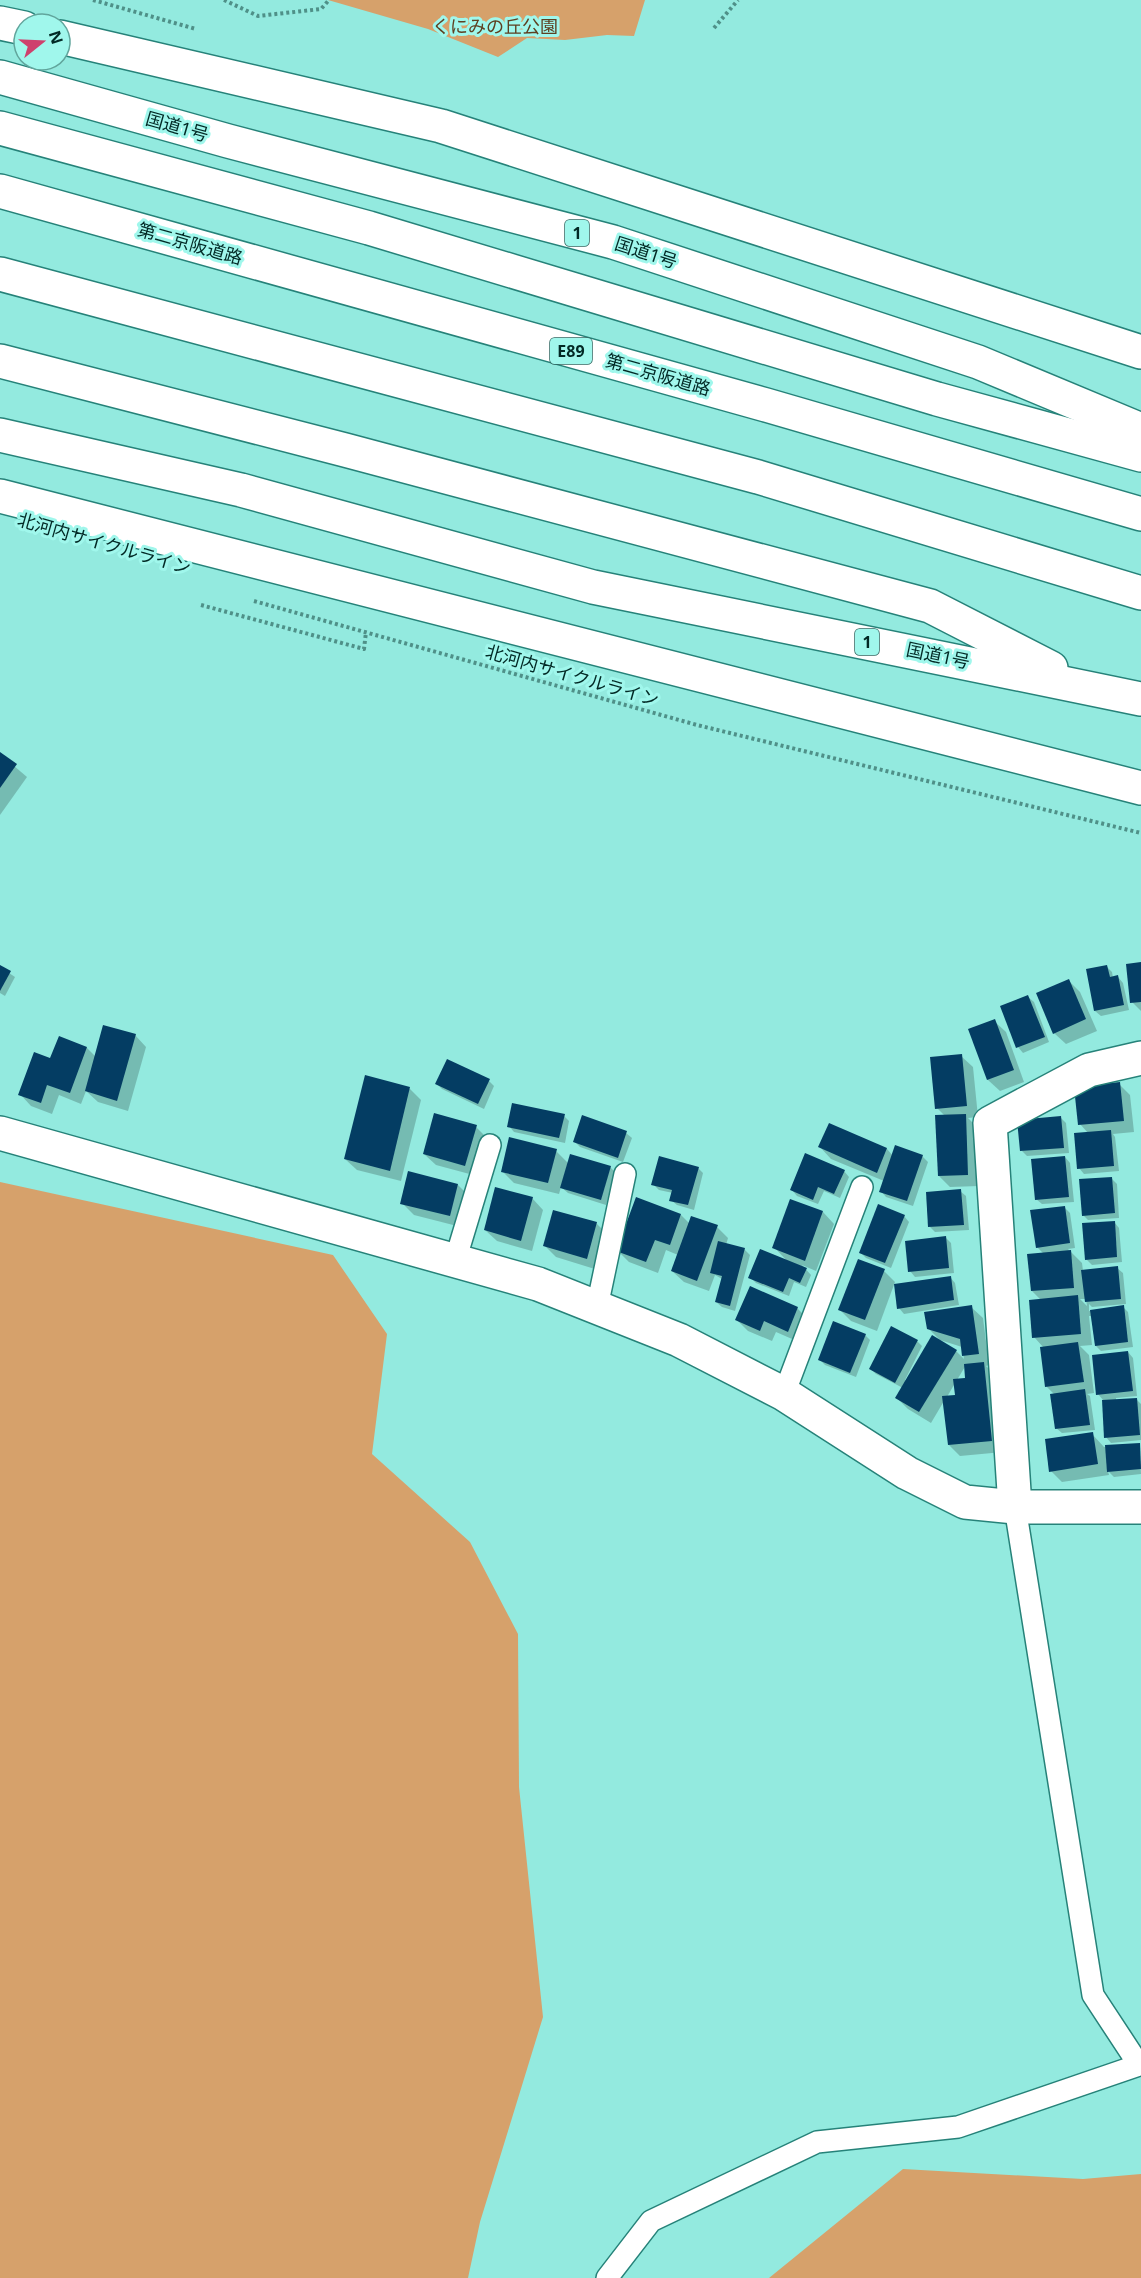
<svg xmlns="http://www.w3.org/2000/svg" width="1141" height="2278" viewBox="0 0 1141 2278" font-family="'Noto Sans','Noto Sans JP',sans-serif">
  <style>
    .green { fill: #d6a16b }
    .shadow { fill: #0003; fill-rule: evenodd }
    .building { fill: #043d63 }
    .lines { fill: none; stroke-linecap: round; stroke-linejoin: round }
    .lane-casing { stroke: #268279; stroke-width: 24 }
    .street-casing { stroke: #268279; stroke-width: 36 }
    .highway-casing { stroke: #268279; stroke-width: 36 }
    .path { stroke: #4f9088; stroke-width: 4; stroke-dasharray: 3 3; stroke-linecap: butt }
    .lane { stroke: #fff; stroke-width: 21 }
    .street { stroke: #fff; stroke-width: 33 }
    .highway { stroke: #fff; stroke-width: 33 }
    .labels { text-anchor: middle; stroke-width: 6; stroke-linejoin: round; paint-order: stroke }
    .shield { fill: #a0f7ec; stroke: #316761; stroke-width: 1.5 }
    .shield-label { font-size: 16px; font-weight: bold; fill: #022925 }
    .park-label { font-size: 18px; fill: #5e4021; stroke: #a0f7ec }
    .street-label { font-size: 18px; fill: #022925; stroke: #a0f7ec }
  </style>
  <rect width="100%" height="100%" fill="#93eadf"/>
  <!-- green -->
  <g class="green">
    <polygon points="328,0 645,0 634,36 607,35 565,40 527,38 498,57 428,29"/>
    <polygon points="0,1182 333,1255 387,1334 372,1454 470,1542 518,1634 519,1787 543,2017 480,2222 468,2278 0,2278"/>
    <polygon points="903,2169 1083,2179 1141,2174 1141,2278 769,2278"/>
  </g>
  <!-- shadow -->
  <g class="shadow">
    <polygon points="0,754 27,777 0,815"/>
    <polygon points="1141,964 1141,1011 1132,1002"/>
    <polygon points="1106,966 1112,972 1113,978 1118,977 1123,983 1129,1010 1101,1016 1095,1011"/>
    <polygon points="0,967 15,977 5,996 0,993"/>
    <polygon points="1069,981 1080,992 1097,1031 1066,1044 1054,1033"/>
    <polygon points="1028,997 1034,1002 1049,1042 1023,1053 1018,1047"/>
    <polygon points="994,1021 1006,1032 1024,1082 1000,1091 988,1080 970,1030"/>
    <polygon points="135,1035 146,1047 128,1111 98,1102 86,1091 81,1104 59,1095 52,1114 31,1106 20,1094 51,1060 60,1038 87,1048 96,1057"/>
    <polygon points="961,1056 973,1067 978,1117 968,1118 977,1127 979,1186 950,1187 939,1176 945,1116 937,1108"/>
    <polygon points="366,1077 410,1089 421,1100 401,1181 357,1170 345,1159"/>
    <polygon points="489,1081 494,1086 484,1109 442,1089 437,1084"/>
    <polygon points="1119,1084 1130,1095 1134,1132 1113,1134 1115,1137 1119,1171 1084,1174 1079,1168 1088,1133 1080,1124"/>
    <polygon points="564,1116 569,1121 565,1143 514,1132 509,1126"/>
    <polygon points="1061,1118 1066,1123 1069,1153 1027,1156 1022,1151"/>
    <polygon points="829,1125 887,1149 893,1156 922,1156 928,1162 913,1206 886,1197 881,1191 884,1181 831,1159 820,1147"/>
    <polygon points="476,1127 487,1138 477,1176 436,1165 424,1154"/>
    <polygon points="626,1133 632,1138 623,1162 580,1147 575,1142"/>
    <polygon points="556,1151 569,1164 610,1167 615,1172 606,1205 568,1193 561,1187 559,1194 514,1183 502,1171"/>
    <polygon points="1065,1157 1070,1163 1074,1202 1042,1204 1036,1199"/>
    <polygon points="698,1168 703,1173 694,1210 677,1205 671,1200 673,1193 659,1190 653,1184"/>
    <polygon points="844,1171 849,1177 840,1198 824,1191 818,1204 797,1196 792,1190"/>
    <polygon points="1111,1178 1117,1184 1119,1218 1088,1220 1083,1215"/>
    <polygon points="458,1185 469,1196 461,1227 414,1215 402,1203"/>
    <polygon points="960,1191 966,1196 969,1230 935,1232 930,1227"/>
    <polygon points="532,1198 543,1210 532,1251 497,1241 485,1230"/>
    <polygon points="791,1201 823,1212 834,1224 816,1271 802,1265 811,1275 806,1287 794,1282 789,1296 756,1283 750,1277 788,1262 774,1247"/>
    <path d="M1064,1207L1070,1213L1075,1248L1068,1249L1082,1263L1083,1271L1117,1268L1123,1273L1126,1304L1092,1307L1089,1304V1311L1123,1307L1128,1312L1133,1347L1101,1351L1096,1346L1092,1316H1089L1092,1345L1080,1346L1089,1355L1094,1393L1087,1394L1090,1396L1095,1430L1062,1433L1056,1428L1055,1395L1046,1386L1044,1348L1034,1337L1041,1300L1032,1291L1044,1254L1037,1247ZM1080,1299H1086L1087,1306Z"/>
    <polygon points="681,1215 690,1224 717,1227 728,1238 726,1245 744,1249 750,1255 735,1311 722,1307 716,1302 722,1279 715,1275 709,1291 684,1282 672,1271 678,1255 666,1250 658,1273 629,1262 618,1251"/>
    <polygon points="904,1216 909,1222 891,1268 866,1258 860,1252"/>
    <polygon points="1114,1222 1119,1228 1122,1262 1092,1265 1086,1259"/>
    <polygon points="596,1223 608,1235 598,1270 556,1257 545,1246"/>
    <polygon points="946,1238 951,1243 954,1273 915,1277 910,1271"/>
    <polygon points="884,1271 895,1282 877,1331 851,1321 840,1310"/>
    <polygon points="950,1277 955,1283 959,1305 904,1314 899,1308"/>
    <path d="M971,1307L983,1318L989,1365L986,1366L995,1375L1003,1452L960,1456L949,1445L944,1401L931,1423L908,1409L897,1398L903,1388L876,1374L871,1369L917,1341L922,1346L905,1380L907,1381L956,1351L964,1359L962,1347L940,1340L928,1328ZM966,1365L967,1379L957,1380ZM955,1383L956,1396L947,1397Z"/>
    <polygon points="797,1308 809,1320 799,1342 776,1332 772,1341 748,1331 737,1320"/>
    <polygon points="865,1335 870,1340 856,1377 825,1365 820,1360"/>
    <polygon points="1128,1352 1133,1358 1137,1396 1116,1398 1116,1401 1136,1399 1141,1404 1141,1440 1111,1443 1106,1437 1103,1400 1098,1394"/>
    <polygon points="1092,1434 1104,1447 1139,1444 1141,1474 1114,1477 1108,1471 1109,1475 1062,1482 1051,1471"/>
  </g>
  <!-- building -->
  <g class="building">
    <polygon points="0,752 17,764 0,788"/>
    <polygon points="1141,962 1141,1002 1130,1003 1126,964"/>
    <polygon points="0,965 11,971 0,991"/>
    <polygon points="1107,965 1110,977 1118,975 1124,1005 1094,1011 1086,969"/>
    <polygon points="1069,979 1086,1019 1053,1034 1036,993"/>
    <polygon points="1028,995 1045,1037 1016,1048 1000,1006"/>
    <polygon points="995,1019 1014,1070 987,1080 968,1029"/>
    <polygon points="103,1025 136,1034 117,1101 85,1091"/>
    <polygon points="59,1036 87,1047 70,1093 47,1085 41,1103 18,1095 34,1052 50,1058"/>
    <polygon points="962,1054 967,1106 935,1109 930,1057"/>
    <polygon points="447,1059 490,1079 478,1104 435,1084"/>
    <polygon points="365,1075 410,1087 390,1171 344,1159"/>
    <polygon points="1120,1082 1124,1121 1078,1125 1074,1087"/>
    <polygon points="512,1103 565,1114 559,1138 507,1127"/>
    <polygon points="434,1113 477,1125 465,1166 423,1154"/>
    <polygon points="966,1114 968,1175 938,1176 935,1115"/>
    <polygon points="582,1115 627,1131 618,1158 573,1142"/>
    <polygon points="1061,1116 1064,1148 1020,1151 1017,1120"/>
    <polygon points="829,1123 887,1148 877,1173 818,1147"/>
    <polygon points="1111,1130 1114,1166 1077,1169 1074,1133"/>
    <polygon points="509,1137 557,1149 548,1183 501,1172"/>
    <polygon points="895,1145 923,1155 907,1201 879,1192"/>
    <polygon points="805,1153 845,1170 834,1194 818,1187 813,1200 790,1190"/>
    <polygon points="570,1154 611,1166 601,1200 560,1188"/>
    <polygon points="659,1156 699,1167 688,1205 669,1201 672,1190 651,1185"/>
    <polygon points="1065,1156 1069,1197 1035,1200 1031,1159"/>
    <polygon points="408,1171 458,1184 450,1216 400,1204"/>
    <polygon points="1112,1177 1115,1213 1082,1216 1079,1179"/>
    <polygon points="495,1187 533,1197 521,1241 484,1230"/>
    <polygon points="961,1189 964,1225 928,1227 926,1192"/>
    <polygon points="636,1197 681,1214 670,1245 655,1240 646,1262 616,1251"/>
    <polygon points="790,1199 823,1211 805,1261 772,1248"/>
    <polygon points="878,1204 905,1215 885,1263 859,1253"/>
    <polygon points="1065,1206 1070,1243 1036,1248 1030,1210"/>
    <polygon points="553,1210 597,1222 587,1259 543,1246"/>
    <polygon points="691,1216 718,1225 697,1281 671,1271"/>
    <polygon points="1115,1221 1117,1257 1085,1260 1082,1223"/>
    <polygon points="946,1236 949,1268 908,1272 905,1241"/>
    <polygon points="718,1241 745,1248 730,1306 715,1302 722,1276 710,1273"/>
    <polygon points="760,1249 807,1268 800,1283 789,1278 783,1292 748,1278"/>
    <polygon points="1071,1250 1074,1288 1031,1291 1027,1254"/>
    <polygon points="858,1259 885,1269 865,1320 838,1310"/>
    <polygon points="1118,1266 1121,1299 1085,1302 1081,1270"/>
    <polygon points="951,1276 954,1300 897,1309 894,1284"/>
    <polygon points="750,1286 798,1307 788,1332 764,1321 760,1331 735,1320"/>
    <polygon points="1078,1295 1081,1334 1032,1338 1029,1300"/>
    <polygon points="972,1305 979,1354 962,1356 960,1339 927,1329 924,1312"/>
    <polygon points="1124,1305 1128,1342 1095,1346 1090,1310"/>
    <polygon points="833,1321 866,1334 850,1373 818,1360"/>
    <polygon points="891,1326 918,1340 895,1383 869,1369"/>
    <polygon points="932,1335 957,1350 919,1412 895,1398"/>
    <polygon points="1078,1342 1084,1382 1045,1387 1040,1347"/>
    <polygon points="1128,1351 1133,1391 1096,1395 1092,1355"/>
    <polygon points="984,1362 992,1441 948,1445 942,1396 955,1395 953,1379 965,1378 964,1364"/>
    <polygon points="1085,1389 1090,1425 1055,1429 1050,1394"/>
    <polygon points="1137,1398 1140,1435 1104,1438 1102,1400"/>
    <polygon points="1093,1432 1098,1464 1049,1472 1045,1439"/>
    <polygon points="1140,1443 1141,1469 1107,1472 1105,1445"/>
  </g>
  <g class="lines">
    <defs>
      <g id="lane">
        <polyline points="455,1261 490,1145"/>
        <polyline points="597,1307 625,1174"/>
        <polyline points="784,1394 862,1187"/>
        <polyline points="607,2278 651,2221 817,2142 958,2127 1139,2065 1093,1995 1015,1507"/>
      </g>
      <g id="street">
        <polyline points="0,23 24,28"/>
        <polyline points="60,37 441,126 1141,352"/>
        <polyline points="0,496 1141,788"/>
        <polyline points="0,1133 538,1284 679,1340 784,1394 907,1473 965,1502 1015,1507 1141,1507"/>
        <polyline points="1015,1507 990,1123 1089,1070 1141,1058"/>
      </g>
      <g id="highway">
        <polyline points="0,77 228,141 613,242 978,362 1141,430"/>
        <polyline points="0,128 369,228 937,399 1141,455"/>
        <polyline points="0,191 766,405 1141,514"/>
        <polyline points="0,274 758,477 1141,593"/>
        <polyline points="0,361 345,450 930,606 1051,668"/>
        <polyline points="0,435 241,490 593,587 1141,699"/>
      </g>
    </defs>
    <!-- lane casing -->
    <use href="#lane" class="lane-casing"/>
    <!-- street casing -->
    <use href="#street" class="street-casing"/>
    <!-- highway casing -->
    <use href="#highway" class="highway-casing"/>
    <!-- path -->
    <g class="path">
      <polyline points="93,0 196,29"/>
      <polyline points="224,0 258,16 321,9 329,0"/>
      <polyline points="714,28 738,0"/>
      <polyline points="254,601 697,725 1141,833"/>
      <polyline points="201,605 364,649 366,632"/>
    </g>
    <!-- lane -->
    <use href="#lane" class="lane"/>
    <!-- street -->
    <use href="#street" class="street"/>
    <!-- highway -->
    <use href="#highway" class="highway"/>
  </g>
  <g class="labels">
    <!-- shield labels -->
    <g class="shield">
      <rect x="565" y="220" width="24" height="26" rx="4.5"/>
      <rect x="550" y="338" width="42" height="26" rx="4.5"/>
      <rect x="855" y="629" width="24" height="26" rx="4.5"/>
    </g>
    <g class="shield-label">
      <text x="577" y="239">1</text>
      <text x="571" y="357">E89</text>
      <text x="867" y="648">1</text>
    </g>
    <!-- park labels -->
    <g class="park-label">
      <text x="495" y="33">くにみの丘公園</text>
    </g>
    <!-- street labels -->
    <g class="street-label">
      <text transform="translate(177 127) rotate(16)" y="6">国道1号</text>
      <text transform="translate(190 244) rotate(16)" y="6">第二京阪道路</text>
      <text transform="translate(646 253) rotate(18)" y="6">国道1号</text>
      <text transform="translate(658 375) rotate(16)" y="6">第二京阪道路</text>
      <text transform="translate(104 544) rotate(16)" y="6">北河内サイクルライン</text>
      <text transform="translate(938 656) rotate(12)" y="6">国道1号</text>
      <text transform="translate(572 676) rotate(16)" y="6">北河内サイクルライン</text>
    </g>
  </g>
  <!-- north arrow -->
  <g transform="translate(42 42) rotate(72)"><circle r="28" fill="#a0f7ec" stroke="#61a59c" stroke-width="1.5"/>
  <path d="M0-4.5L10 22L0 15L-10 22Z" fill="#ce416d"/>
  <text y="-9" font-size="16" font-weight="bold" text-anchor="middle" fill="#022925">N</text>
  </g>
</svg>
